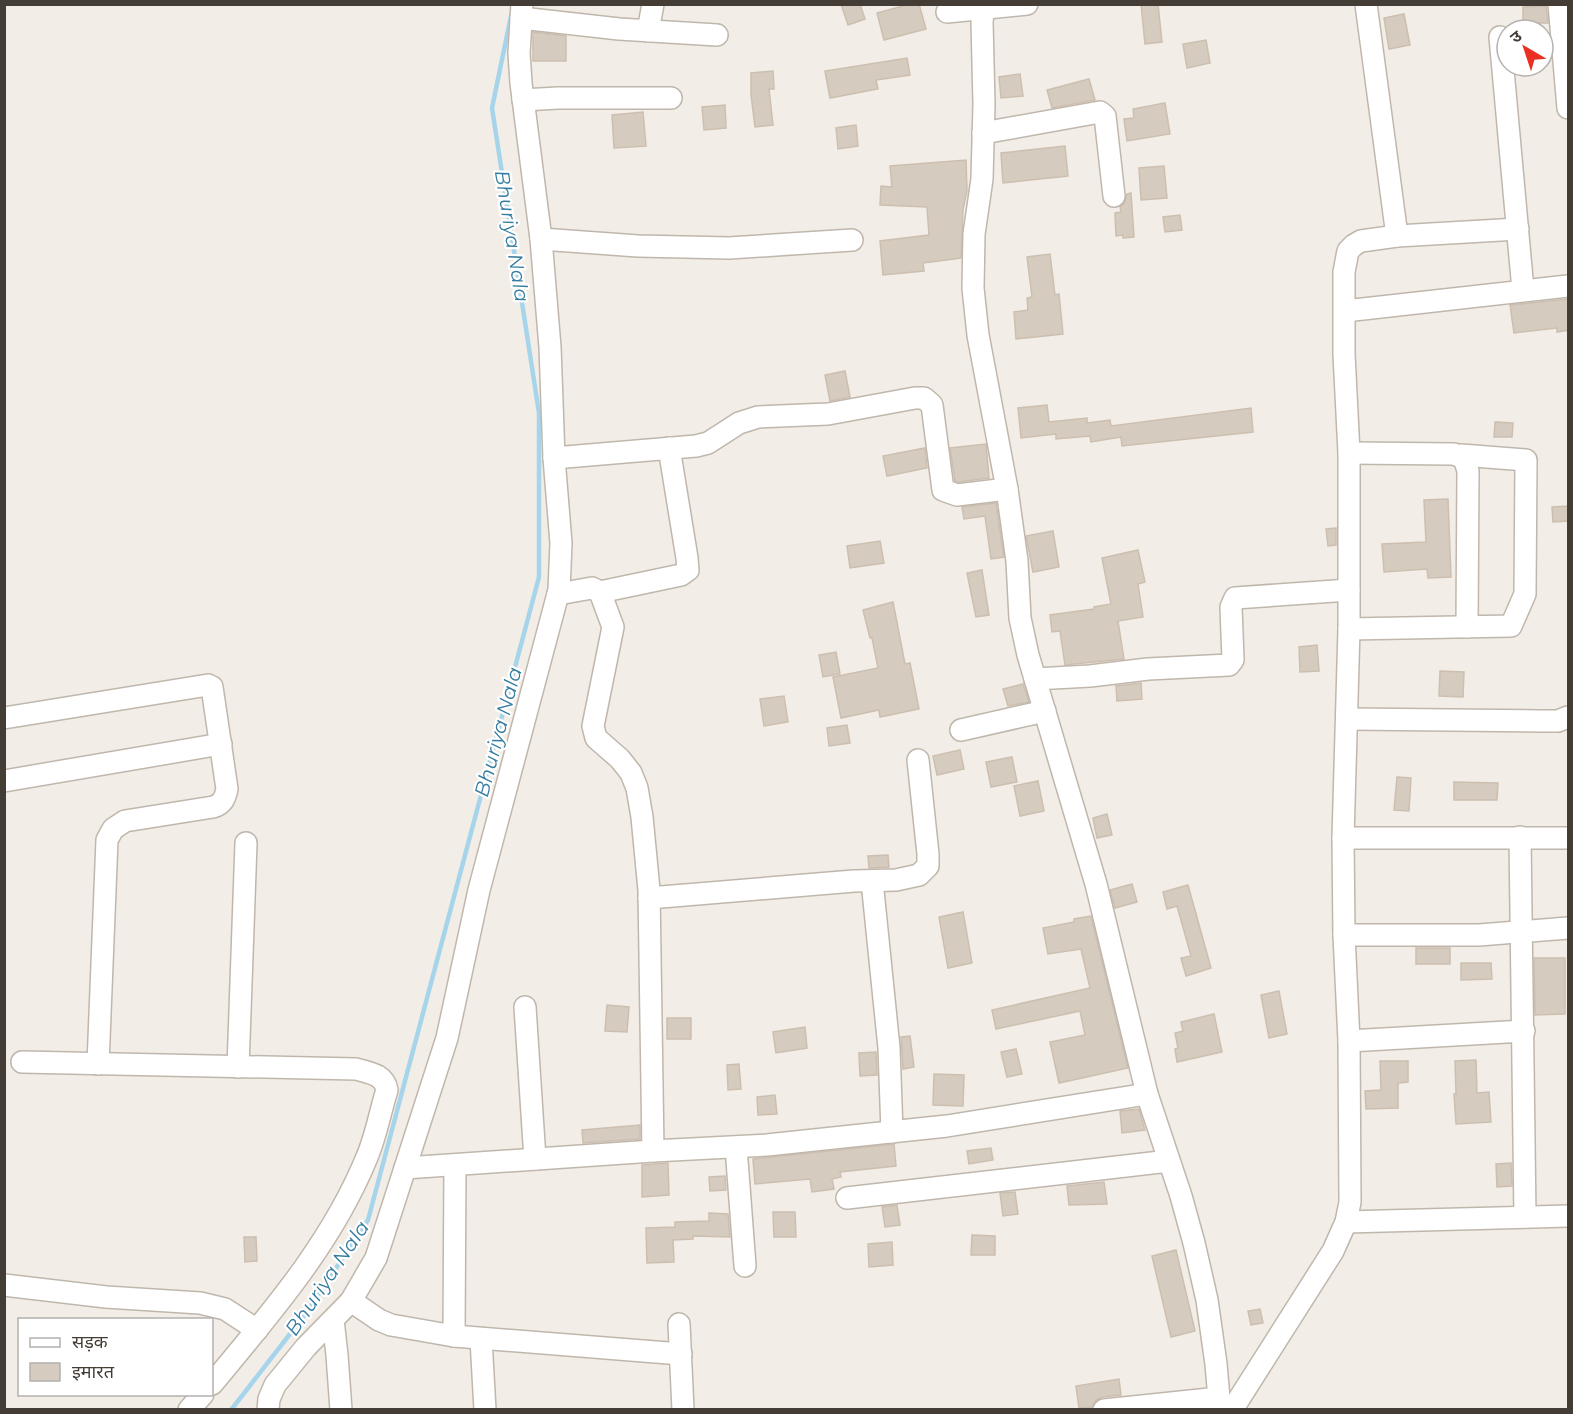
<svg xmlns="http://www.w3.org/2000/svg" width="1573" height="1414" viewBox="0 0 1573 1414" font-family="Montserrat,'Noto Sans Devanagari',sans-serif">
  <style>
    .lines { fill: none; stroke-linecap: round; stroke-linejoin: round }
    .stream { stroke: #a6d5eb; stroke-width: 4.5 }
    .building { fill: #d6cbbf; stroke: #cdbfb0; stroke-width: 1.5 }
    .minor-casing { stroke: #c0b7ac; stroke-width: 24 }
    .minor { stroke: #fff; stroke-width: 21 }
    .labels { text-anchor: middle; stroke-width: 4.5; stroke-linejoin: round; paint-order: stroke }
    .water-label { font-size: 20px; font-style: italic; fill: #347ca0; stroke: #fff }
  </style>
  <rect width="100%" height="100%" fill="#f2ede6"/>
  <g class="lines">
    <!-- stream -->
    <polyline class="stream" points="231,1410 307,1312 368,1220 539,577 539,413 492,108 511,16"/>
  </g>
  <!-- building -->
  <g class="building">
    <polygon points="841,4 860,4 865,19 848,25"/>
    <polygon points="910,4 919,4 926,29 884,40 877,13"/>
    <polygon points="1141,4 1158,4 1162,42 1145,44"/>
    <polygon points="1546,6 1548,23 1523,23 1523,7"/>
    <polygon points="1404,14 1410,45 1389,49 1384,18"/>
    <polygon points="533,32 566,36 566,61 533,61"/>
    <polygon points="1206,40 1210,63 1187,68 1183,44"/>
    <polygon points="907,58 910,75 876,80 878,89 830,98 825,71"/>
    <polygon points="773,71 774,89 769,89 773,125 755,127 751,95 751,73"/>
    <polygon points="1020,74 1023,96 1001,98 999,77"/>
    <polygon points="1089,79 1095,100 1052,108 1047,90"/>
    <polygon points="1165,103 1170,134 1127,141 1124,119 1134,118 1133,109"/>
    <polygon points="725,105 726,128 704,130 702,107"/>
    <polygon points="643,112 646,146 614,148 612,115"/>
    <polygon points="856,125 858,146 838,149 836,128"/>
    <polygon points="1065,146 1068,176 1003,183 1001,153"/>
    <polygon points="966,160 967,191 963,209 961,258 923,263 924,271 883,275 880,241 929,235 927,207 880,205 881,186 892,187 890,166"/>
    <polygon points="1164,166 1167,198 1141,200 1139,168"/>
    <polygon points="1131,193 1134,237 1123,238 1123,235 1116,236 1115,213 1121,212 1120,207 1125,202 1127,194"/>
    <polygon points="1180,215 1182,230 1165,232 1163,217"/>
    <polygon points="1050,254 1055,295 1059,294 1063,334 1016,339 1014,312 1028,310 1027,298 1032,297 1027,257"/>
    <polygon points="1569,299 1569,330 1557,332 1557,328 1514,333 1510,305"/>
    <polygon points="845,371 850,397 830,401 825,375"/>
    <polygon points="1047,405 1049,422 1087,418 1087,423 1110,420 1111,426 1251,408 1253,432 1122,446 1121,437 1091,442 1090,436 1056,439 1056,434 1021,438 1018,408"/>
    <polygon points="1495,422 1513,423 1512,437 1494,437"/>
    <polygon points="986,444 989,478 958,482 955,481 950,448"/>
    <polygon points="925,448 927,468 887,476 883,456"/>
    <polygon points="1448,499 1451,577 1428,578 1427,569 1384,572 1382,544 1426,542 1424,500"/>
    <polygon points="996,503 1004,557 991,559 985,516 964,519 962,507"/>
    <polygon points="1569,506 1569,521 1553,522 1552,507"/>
    <polygon points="1336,528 1336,545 1328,546 1326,529"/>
    <polygon points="1053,531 1059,567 1033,572 1026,536"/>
    <polygon points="880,541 884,563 850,568 847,546"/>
    <polygon points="1138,550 1145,582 1138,584 1143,617 1118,621 1124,659 1065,665 1060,631 1052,632 1050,615 1094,609 1094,607 1111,604 1102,558"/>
    <polygon points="982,570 989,615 976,617 967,573"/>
    <polygon points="893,602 905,664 910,663 919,709 880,717 879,710 841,718 833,677 878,668 872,638 870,638 863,610"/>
    <polygon points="1317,645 1319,671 1300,672 1299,647"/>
    <polygon points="836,652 840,674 823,677 819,655"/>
    <polygon points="1440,671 1464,672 1463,697 1439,696"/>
    <polygon points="1141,683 1142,699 1117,701 1116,686"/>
    <polygon points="1023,684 1029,702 1008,706 1003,689"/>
    <polygon points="784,696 788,722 764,726 760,699"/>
    <polygon points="847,725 850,743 829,746 827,728"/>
    <polygon points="960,750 964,769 937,775 933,756"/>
    <polygon points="1012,757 1017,782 991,787 986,762"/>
    <polygon points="1397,777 1411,778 1409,811 1394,810"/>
    <polygon points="1038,781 1044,811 1020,816 1014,786"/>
    <polygon points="1454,782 1498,783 1497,800 1454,800"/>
    <polygon points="1107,814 1112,835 1097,838 1093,818"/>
    <polygon points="888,855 889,867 869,868 868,856"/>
    <polygon points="1132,884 1137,902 1115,908 1110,890"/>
    <polygon points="1188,885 1211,968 1186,976 1181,958 1191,956 1177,906 1167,909 1163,892"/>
    <polygon points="963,912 972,963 948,968 939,917"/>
    <polygon points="1091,916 1128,1068 1059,1083 1050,1042 1085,1035 1080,1011 996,1029 992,1010 1090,988 1081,949 1048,954 1043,928 1074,922 1074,919"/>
    <rect x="1416" y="948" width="34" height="16"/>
    <polygon points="1534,958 1565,958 1565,1014 1535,1015"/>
    <polygon points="1461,963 1491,963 1492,979 1461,980"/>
    <polygon points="1279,991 1287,1034 1269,1038 1261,995"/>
    <polygon points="607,1005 629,1007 627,1032 605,1031"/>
    <polygon points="1214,1014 1222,1052 1177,1062 1175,1049 1178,1048 1175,1033 1183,1031 1181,1022"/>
    <rect x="667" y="1018" width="24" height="21"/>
    <polygon points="805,1027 807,1048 776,1053 773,1032"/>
    <polygon points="910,1036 914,1067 903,1069 901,1037"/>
    <polygon points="1016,1049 1022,1074 1007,1077 1001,1052"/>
    <polygon points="876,1052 877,1075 860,1076 859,1053"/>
    <polygon points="1476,1060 1477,1093 1489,1092 1491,1122 1456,1124 1454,1094 1456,1094 1455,1061"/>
    <polygon points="1380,1061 1408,1061 1408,1082 1398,1083 1398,1108 1366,1109 1365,1091 1381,1090"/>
    <polygon points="739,1064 741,1089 728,1090 727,1065"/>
    <polygon points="934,1074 964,1075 963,1106 933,1105"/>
    <polygon points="775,1095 777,1114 758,1115 757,1097"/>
    <polygon points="1139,1109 1145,1130 1122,1133 1120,1111"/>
    <polygon points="640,1125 640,1139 583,1143 582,1130"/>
    <polygon points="894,1144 896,1166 840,1172 841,1177 832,1179 834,1189 812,1192 810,1179 755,1184 753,1159"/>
    <polygon points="991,1148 993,1160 969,1164 967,1151"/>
    <polygon points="668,1163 669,1195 642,1197 642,1165"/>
    <polygon points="1511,1163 1512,1186 1497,1187 1496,1164"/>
    <polygon points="725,1176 726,1190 710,1191 709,1177"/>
    <polygon points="1104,1182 1107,1204 1069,1205 1067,1186"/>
    <polygon points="1015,1192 1018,1214 1003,1216 1000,1193"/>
    <polygon points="897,1205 900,1225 885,1227 882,1207"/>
    <polygon points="773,1212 795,1212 796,1237 774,1237"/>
    <polygon points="709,1213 728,1214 730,1237 693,1236 693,1239 673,1240 674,1262 647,1263 646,1228 675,1227 675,1222 709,1221"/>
    <polygon points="972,1235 995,1236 995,1255 971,1255"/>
    <polygon points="244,1237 256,1237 257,1261 245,1262"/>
    <polygon points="892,1242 893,1265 869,1267 868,1244"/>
    <polygon points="1176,1250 1195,1331 1171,1337 1152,1256"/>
    <polygon points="1260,1309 1263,1323 1251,1325 1248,1311"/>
    <polygon points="1119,1379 1121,1395 1102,1397 1096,1400 1092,1407 1079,1408 1076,1386"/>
  </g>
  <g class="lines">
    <defs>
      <g id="minor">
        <polyline points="984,4 982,22 984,104 982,179 974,234 973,288 978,335 1007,489 1017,561 1020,618 1028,655 1096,884 1147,1094 1181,1196 1194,1243 1207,1300 1216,1364 1220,1410"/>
        <polyline points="1559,4 1568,108"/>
        <polyline points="947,12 1027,4"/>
        <polyline points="521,18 619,29 717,35"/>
        <polyline points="648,31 653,4"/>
        <polyline points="1500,37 1523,290"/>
        <polyline points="523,100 558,98 671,98"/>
        <polyline points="983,133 1100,112 1105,116 1114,196"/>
        <polyline points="1397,236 1518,229"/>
        <polyline points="541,239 638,246 729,248 852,240"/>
        <polyline points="1345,311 1568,286"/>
        <polyline points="1349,453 1454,454 1464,458 1468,471 1467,627"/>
        <polyline points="554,458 696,446 708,443 739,423 758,417 828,414 915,398 924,398 932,405 943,490 957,495 1007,489"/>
        <polyline points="600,592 681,575 688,570 687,558 669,448"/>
        <polyline points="558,594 592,588 600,592 613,627 593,726 596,738 620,759 631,773 637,788 642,817 649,890 653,1151"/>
        <polyline points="1349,629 1511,626 1525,594 1526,460 1461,455"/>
        <polyline points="1035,679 1090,676 1148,669 1229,665 1233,660 1231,607 1235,598 1349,590"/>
        <path d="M4,718L208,685L212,687L227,789C225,798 223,804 213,807L125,821L113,829L107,840L98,1064"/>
        <polyline points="1348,719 1541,721 1558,721 1568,717"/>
        <polyline points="961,730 1045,711"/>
        <polyline points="4,781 221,744"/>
        <polyline points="1520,837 1525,1217"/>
        <polyline points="1343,838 1568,838"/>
        <polyline points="872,881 889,1048 892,1132"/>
        <polyline points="649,898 854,881 896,880 919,875 928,866 928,854 918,760"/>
        <polyline points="1344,935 1479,935 1568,928"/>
        <polyline points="525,1007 535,1159"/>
        <polyline points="1349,1041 1524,1031"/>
        <path d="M22,1062L356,1069C370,1073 384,1074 387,1090C380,1112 376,1136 367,1157C332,1243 271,1313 212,1384"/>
        <polyline points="238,1067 246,843"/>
        <polyline points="736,1147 745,1266"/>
        <polyline points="405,1168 653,1151 767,1145 947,1126 1147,1094"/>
        <polyline points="847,1198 1169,1161"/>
        <polyline points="1346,1222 1568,1216"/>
        <polyline points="4,1285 106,1297 200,1303 225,1309 257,1330"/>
        <polyline points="351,1301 379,1320 391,1325 454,1336 681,1354"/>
        <polyline points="333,1320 337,1355 341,1410"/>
        <polyline points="679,1324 683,1410"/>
        <polyline points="454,1336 455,1165"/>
        <polyline points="481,1339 485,1410"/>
        <polyline points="189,1410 203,1394"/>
        <polyline points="268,1410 269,1399 275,1385 306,1347 351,1301 376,1258 447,1038 479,890 559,590 561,543 554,458 550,347 541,239 521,83 519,53 522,4"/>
        <polyline points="1104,1410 1219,1398"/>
        <polyline points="1232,1410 1333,1251 1346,1222 1350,1202 1349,1041 1344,935 1343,838 1349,629 1349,453 1344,354 1344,272 1348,251 1354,245 1361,241 1397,236 1366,4"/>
      </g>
    </defs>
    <!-- minor casing -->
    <use href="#minor" class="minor-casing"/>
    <!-- minor -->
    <use href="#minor" class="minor"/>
  </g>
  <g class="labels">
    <!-- water labels -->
    <g class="water-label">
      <text transform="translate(512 236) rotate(81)" y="7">Bhuriya Nala</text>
      <text transform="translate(498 732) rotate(-75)" y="7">Bhuriya Nala</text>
      <text transform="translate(327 1278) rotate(-56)" y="7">Bhuriya Nala</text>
    </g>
  </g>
  <!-- border -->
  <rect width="1573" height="1414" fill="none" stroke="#443d36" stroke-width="12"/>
  <!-- legend -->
  <rect x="18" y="1318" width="195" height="78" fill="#ffffff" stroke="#b4b1af" stroke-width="1.5"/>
  <rect x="30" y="1338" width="30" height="9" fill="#ffffff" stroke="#b4b1af" stroke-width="1.5"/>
  <text x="72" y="1348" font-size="18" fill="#443d36">सड़क</text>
  <rect x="30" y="1363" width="30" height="18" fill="#d6cbbf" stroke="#b4b1af" stroke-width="1.5"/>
  <text x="72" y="1378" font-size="18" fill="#443d36">इमारत</text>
  <!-- north arrow -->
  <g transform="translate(1525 48) rotate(321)"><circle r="28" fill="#ffffff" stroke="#b4b1af" stroke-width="1.5"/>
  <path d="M0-4.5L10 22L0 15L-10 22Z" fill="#eb3023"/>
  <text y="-9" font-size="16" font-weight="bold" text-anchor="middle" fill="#443d36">उ</text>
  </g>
</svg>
